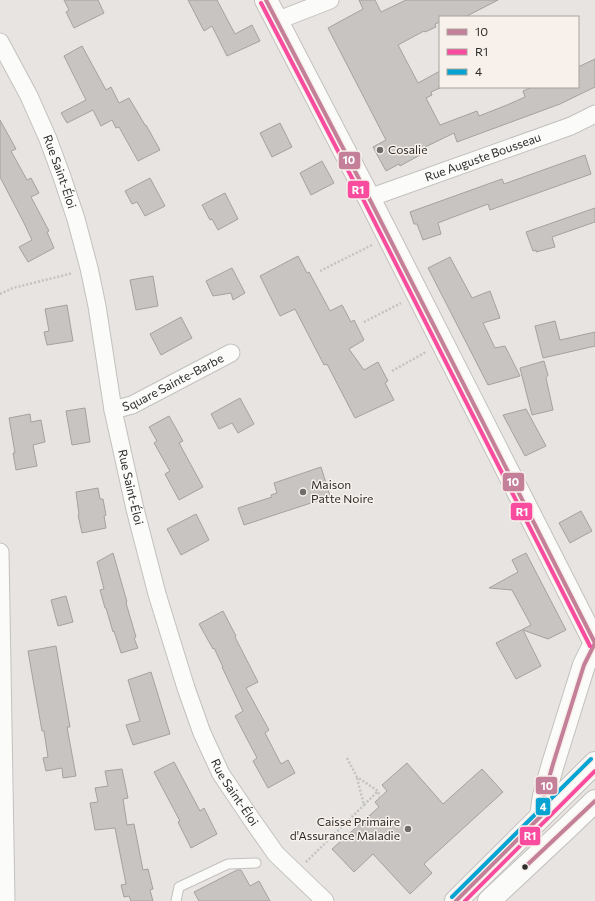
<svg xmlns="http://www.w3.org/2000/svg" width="595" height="901" viewBox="0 0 595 901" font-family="Commissioner,sans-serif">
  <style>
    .building { fill: #c7c4c2; stroke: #a4a2a0 }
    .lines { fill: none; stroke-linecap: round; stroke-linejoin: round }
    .lane-casing { stroke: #c3c1be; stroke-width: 11 }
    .street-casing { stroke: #c3c1be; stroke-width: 19 }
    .secondary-casing { stroke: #c3c1be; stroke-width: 24 }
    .path { stroke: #c4c3c3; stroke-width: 2.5; stroke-dasharray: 2 2; stroke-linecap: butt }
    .lane { stroke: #fbfbfa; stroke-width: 9 }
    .street { stroke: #fbfbfa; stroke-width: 17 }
    .secondary { stroke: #fbfbfa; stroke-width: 22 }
    .bus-1-casing { stroke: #f8f1eb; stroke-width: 7 }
    .bus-2-casing { stroke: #f8f1eb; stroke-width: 7 }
    .bus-3-casing { stroke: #f8f1eb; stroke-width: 7 }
    .bus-1 { stroke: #c48099; stroke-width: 4 }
    .bus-2 { stroke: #f94c9e; stroke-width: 4 }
    .bus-3 { stroke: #07a4d3; stroke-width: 4 }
    .poi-dot { fill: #6f6d6b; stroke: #f8f1eb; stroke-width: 1.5 }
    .bus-dot { fill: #2f2d2b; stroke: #f8f1eb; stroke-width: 1.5 }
    .labels { text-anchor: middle; stroke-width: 3; stroke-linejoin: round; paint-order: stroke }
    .poi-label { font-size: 12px; fill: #2f2d2b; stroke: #f8f1eb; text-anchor: start }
    .street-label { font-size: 12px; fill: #2f2d2b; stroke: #f8f1eb }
    .line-badge { stroke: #f8f1eb; stroke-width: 1.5 }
    .badge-label { font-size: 11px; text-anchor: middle; font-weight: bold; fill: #fff }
  </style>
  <rect width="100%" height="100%" fill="#e7e4e1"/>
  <!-- building -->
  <g class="building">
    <polygon points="64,0 98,0 104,13 74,28 66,12 69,10"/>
    <polygon points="188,0 217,0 235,34 252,25 260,41 227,56 212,26 204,31"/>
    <polygon points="359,0 375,0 381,12 406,0 498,0 465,17 440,17 440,22 435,24 436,27 425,32 424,31 398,45 418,83 440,71 440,88 431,92 432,95 426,98 440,125 477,111 479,116 507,105 525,97 523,91 532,87 578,87 578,67 595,59 595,87 560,104 457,142 454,133 417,151 420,155 400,166 399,164 386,171 373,147 386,140 328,28 363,9"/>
    <polygon points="82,46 106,90 111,87 119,103 129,98 145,125 146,125 160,150 138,161 119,127 116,128 112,120 101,126 93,110 67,123 61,113 86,100 64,56"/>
    <polygon points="0,120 16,149 11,151 27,180 31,178 39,193 31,197 49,231 47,232 54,248 28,262 19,247 32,240 24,223 0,177"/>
    <polygon points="280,123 292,147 272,157 260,133"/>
    <polygon points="585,155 591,174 490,210 488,204 448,219 438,223 441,234 423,240 417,224 414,224 410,212 502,179 504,184"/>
    <polygon points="322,161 334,183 311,195 300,173"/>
    <polygon points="150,178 165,206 145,216 137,202 132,204 125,191"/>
    <polygon points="225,193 238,219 218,230 212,219 210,220 202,205"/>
    <polygon points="595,208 595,222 552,237 555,247 536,252 536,250 533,251 526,232"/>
    <polygon points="298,256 307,273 309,272 330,311 342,305 351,322 354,320 364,340 349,349 364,370 378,362 388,381 385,383 394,400 355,418 327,364 324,365 295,309 280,316 260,276"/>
    <polygon points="450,257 472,298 490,291 500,318 483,323 495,348 505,346 520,376 488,385 428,268"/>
    <polygon points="232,268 245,293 233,300 231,293 213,296 206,281"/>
    <polygon points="153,276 158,306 136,310 130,280"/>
    <polygon points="67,305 73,341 47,345 44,332 49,331 45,309"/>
    <polygon points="181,317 192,338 161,355 150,334"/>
    <polygon points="555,321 560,340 595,332 595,346 543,358 535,326"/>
    <polygon points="544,361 548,375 546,378 553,410 532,415 520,368"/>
    <polygon points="240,398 254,424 238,433 232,423 219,429 211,414"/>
    <polygon points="85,408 90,442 72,445 66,411"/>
    <polygon points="526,409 546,446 525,456 503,415"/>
    <polygon points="30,414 31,422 41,420 45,442 33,445 37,466 16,470 13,453 15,453 9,418"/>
    <polygon points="169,416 183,441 179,443 203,487 179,500 165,474 170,471 154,443 157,441 149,427"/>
    <polygon points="321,467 330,496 320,500 244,525 238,508 272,497 271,495 277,493 274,483"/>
    <polygon points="98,488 100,499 103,499 106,515 104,516 106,528 82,533 78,515 79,515 76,492"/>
    <polygon points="581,511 592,531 570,543 559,523"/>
    <polygon points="196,514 209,540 181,555 167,529"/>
    <polygon points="113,553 127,602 126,603 136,637 134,638 138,648 121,653 114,631 113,632 106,608 105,608 100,590 104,589 97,562"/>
    <polygon points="526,553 566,630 548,639 523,630 541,666 516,679 496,643 531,625 512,590 489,588 518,572 512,560"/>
    <polygon points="66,596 73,622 58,626 51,600"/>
    <polygon points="223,611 236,636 235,637 258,682 246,688 269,730 265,733 281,764 288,760 295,773 268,788 253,761 257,758 235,716 243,711 222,667 223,667 214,648 213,649 199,624"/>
    <polygon points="56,646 70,727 67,727 76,776 63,778 62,768 46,771 43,758 48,757 44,731 42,731 28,651"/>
    <polygon points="151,672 170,734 133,745 126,725 140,721 128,680"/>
    <polygon points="174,762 200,811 204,808 217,834 191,848 178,822 180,821 154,772"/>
    <polygon points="407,763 443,804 482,769 503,792 424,864 432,873 410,894 373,854 354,872 332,849 379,807 375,802 387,791 382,785"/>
    <polygon points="122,769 128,798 123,799 127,825 134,824 143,870 148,869 153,889 150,890 153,901 131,901 129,896 124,897 121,885 126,884 115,828 95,830 90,803 98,802 95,788 108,786 105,771"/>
    <polygon points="237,870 241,870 250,886 259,881 270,901 199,901 194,892"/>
  </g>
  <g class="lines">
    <defs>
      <polyline id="lane" points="176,901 179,887 228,864 256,863"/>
      <g id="street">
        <polyline points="276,21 330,0"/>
        <path id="s1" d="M0,42L29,96L48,139L62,177L76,219L89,268L97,306L113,410L135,509L157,594L186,688L202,733L221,774L252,820L276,854L325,901"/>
        <path id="s2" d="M369,198L571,126L595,114"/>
        <path id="s3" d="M113,410L132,405L231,353"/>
        <polyline points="0,552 6,901"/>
      </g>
      <g id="secondary">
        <polyline points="266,0 369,198 595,643"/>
        <polyline points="541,816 544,796 553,764 584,665 595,643"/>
        <polyline points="456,901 595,763"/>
        <polyline points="489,901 568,827 595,801"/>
      </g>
    </defs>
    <!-- lane casing -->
    <use href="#lane" class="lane-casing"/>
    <!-- street casing -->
    <use href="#street" class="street-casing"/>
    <!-- secondary casing -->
    <use href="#secondary" class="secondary-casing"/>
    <!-- path -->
    <g class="path">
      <polyline points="320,271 372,245"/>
      <polyline points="0,294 13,288 73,273"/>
      <polyline points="364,322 401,303"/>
      <polyline points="392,371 426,352"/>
      <polyline points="347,758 357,777 378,791 380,798"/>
      <polyline points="357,778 364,805 378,791"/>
      <polyline points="306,862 364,805"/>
    </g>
    <!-- lane -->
    <use href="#lane" class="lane"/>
    <!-- street -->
    <use href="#street" class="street"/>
    <!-- secondary -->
    <use href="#secondary" class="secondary"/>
    <defs>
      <g id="bus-1">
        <polyline points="266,0 369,198 595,643"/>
        <polyline points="525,867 595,801"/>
        <polyline points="456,901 541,816 544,796 553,764 584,665 595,643"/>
      </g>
      <g id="bus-2">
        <polyline points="261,3 364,201 590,646"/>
        <polyline points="465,901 595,771"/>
      </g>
      <polyline id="bus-3" points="452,897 591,759"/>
    </defs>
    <!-- bus-1 casing -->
    <use href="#bus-1" class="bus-1-casing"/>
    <!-- bus-2 casing -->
    <use href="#bus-2" class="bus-2-casing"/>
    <!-- bus-3 casing -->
    <use href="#bus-3" class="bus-3-casing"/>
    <!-- bus-1 -->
    <use href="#bus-1" class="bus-1"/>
    <!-- bus-2 -->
    <use href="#bus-2" class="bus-2"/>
    <!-- bus-3 -->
    <use href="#bus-3" class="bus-3"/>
  </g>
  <!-- markers -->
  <g class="poi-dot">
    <circle cx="380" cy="150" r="4"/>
    <circle cx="303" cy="492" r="4"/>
    <circle cx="408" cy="829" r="4"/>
  </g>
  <circle class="bus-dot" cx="525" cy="867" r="3.5"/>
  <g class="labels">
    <!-- poi labels -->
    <g class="poi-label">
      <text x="388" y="154">Cosalie</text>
      <text x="311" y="489">Maison<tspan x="311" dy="14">Patte Noire</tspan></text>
      <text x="400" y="826" text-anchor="end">Caisse Primaire<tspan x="400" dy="14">d'Assurance Maladie</tspan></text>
    </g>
    <!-- street labels -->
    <g class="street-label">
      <text dy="4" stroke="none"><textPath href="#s2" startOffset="121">Rue Auguste Bousseau</textPath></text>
      <text dy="4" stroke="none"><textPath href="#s1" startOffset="143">Rue Saint-Éloi</textPath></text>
      <text dy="4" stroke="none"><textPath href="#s3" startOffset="66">Square Sainte-Barbe</textPath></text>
      <text dy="4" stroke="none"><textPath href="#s1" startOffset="467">Rue Saint-Éloi</textPath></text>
      <text dy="4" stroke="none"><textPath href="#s1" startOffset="791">Rue Saint-Éloi</textPath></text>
    </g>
  </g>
  <g class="line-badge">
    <rect x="338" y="151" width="23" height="19" rx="4" fill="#c48099"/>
    <rect x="347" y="180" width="23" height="19" rx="4" fill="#f94c9e"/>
    <rect x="502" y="472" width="23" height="20" rx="4" fill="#c48099"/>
    <rect x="510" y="502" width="23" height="19" rx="4" fill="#f94c9e"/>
    <rect x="535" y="776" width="23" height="19" rx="4" fill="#c48099"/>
    <rect x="535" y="797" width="16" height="19" rx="4" fill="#07a4d3"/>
    <rect x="519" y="826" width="22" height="20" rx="4" fill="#f94c9e"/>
  </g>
  <g class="badge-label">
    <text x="349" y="164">10</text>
    <text x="358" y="194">R1</text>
    <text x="513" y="486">10</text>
    <text x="522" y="516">R1</text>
    <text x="547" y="790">10</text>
    <text x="543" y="811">4</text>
    <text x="530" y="840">R1</text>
  </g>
  <!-- legend -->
  <rect x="439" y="16" width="140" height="72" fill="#f8f1eb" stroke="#a8a39e"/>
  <rect x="447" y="29" width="20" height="6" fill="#c48099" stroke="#a8a39e"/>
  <text x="475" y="36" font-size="12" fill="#2f2d2b">10</text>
  <rect x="447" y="49" width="20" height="6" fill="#f94c9e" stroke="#a8a39e"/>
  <text x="475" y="56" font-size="12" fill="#2f2d2b">R1</text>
  <rect x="447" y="69" width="20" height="6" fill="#07a4d3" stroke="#a8a39e"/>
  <text x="475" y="76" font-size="12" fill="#2f2d2b">4</text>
</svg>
